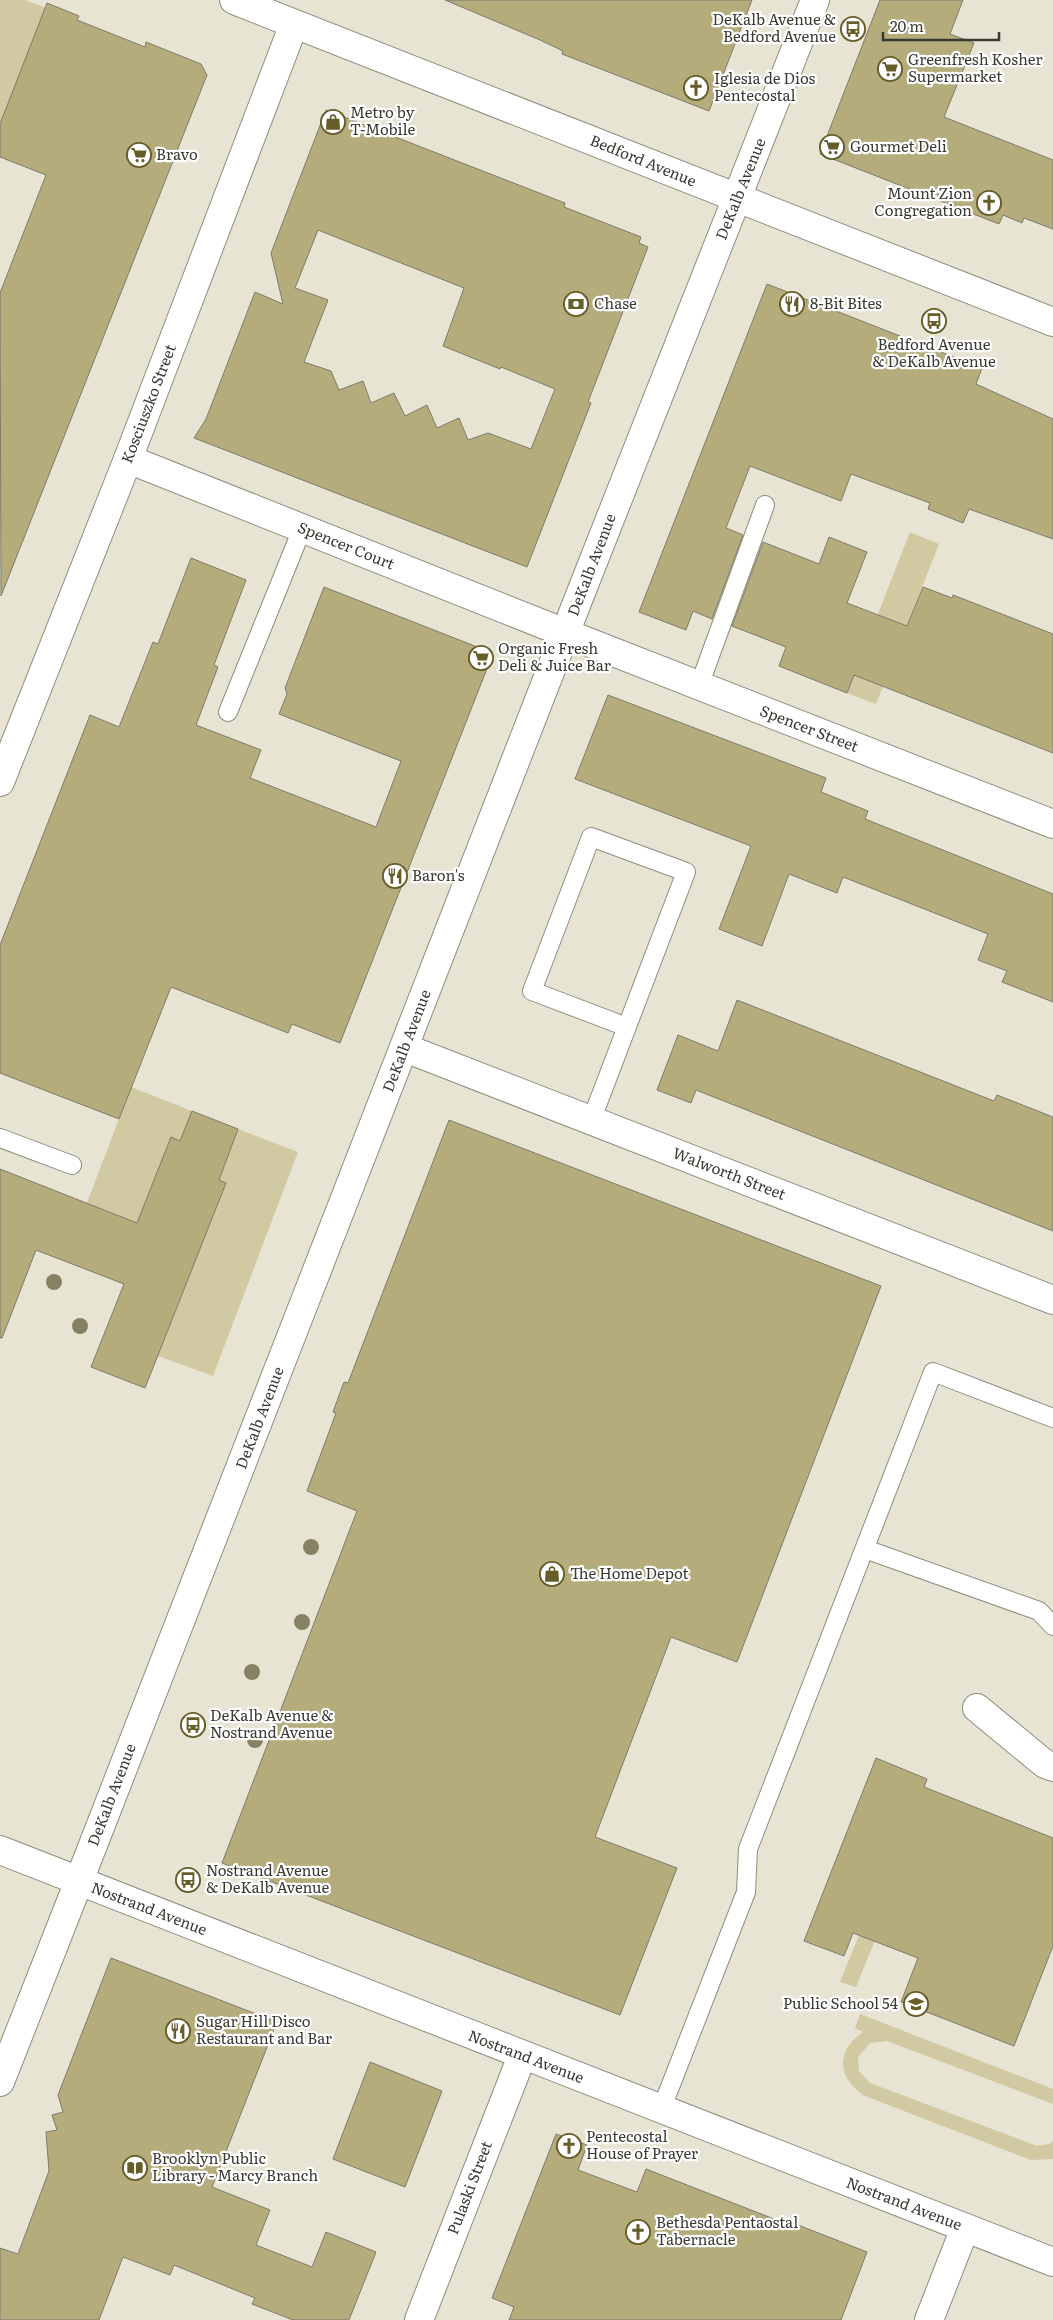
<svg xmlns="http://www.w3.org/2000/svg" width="1053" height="2320" viewBox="0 0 1053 2320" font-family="Literata,serif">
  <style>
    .green { fill: #d0c9a1 }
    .building { fill: #b5ac7c; stroke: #7d7b6c; fill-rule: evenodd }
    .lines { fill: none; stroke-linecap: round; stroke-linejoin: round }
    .service-casing { stroke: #8f8d7e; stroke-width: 20 }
    .minor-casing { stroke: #8f8d7e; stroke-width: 30 }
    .secondary-casing { stroke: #8f8d7e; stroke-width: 30 }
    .service { stroke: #fff; stroke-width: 18 }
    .minor { stroke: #fff; stroke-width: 28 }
    .secondary { stroke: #fff; stroke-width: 28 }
    .tree { fill: #868163 }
    .labels { text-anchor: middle; stroke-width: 4.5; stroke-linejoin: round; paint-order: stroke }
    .poi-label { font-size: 15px; fill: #3a3932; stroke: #fff; text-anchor: start }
    .street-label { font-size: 15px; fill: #3a3932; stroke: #fff }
  </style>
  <rect width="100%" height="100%" fill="#e7e4d4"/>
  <!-- green -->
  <g class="green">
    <polygon points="0,0 25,0 46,8 0,124"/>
    <polygon points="910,532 939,544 876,704 847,693"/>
    <polygon points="131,1087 192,1111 180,1141 171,1137 155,1178 147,1227 87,1203"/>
    <polygon points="238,1129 298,1152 213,1376 158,1356 226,1183 219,1180"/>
    <polygon points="897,1886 856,1987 840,1982 859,1935 867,1938"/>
    <path d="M860,2014L1053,2089V2104L887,2041L870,2043L858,2057L859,2071L870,2083L1037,2146L1050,2144L1053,2141V2159L1031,2160L865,2096C837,2078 835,2051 863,2032L855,2028Z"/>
  </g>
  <!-- building -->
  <g class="building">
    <polygon points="445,0 752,0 709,111 562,54 563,51 540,40"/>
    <polygon points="880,0 963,0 950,34 974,43 944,117 1053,160 1053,229 1024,218 1022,223 1003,215 999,224 820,154"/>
    <polygon points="47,3 79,16 77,20 145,47 146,42 201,64 207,75 1,596 0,293 46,175 0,157 0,124"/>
    <path d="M326,110L565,203L564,207L641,237L639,243L648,247L588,402L591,403L527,567L194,438L206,419L255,292L283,304L271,253ZM318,230L464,288L443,346L500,369L501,367L555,389L531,449L488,433L468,440L459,418L437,428L427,405L405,416L394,393L371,403L363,381L339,390L331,371L304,362L328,300L295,288Z"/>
    <polygon points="767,284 982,368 976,384 1053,419 1053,539 969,509 963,523 928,509 930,503 851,474 841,501 750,466 726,528 743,535 712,619 693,611 686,630 639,612"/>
    <polygon points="829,537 867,552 847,603 907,626 923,587 952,598 953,595 1053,634 1053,753 854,675 847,693 779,666 786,647 732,626 763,542 819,564"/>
    <polygon points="191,558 246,580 214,665 218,667 196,725 261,750 250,778 376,827 401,761 279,714 287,694 285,688 324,587 485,650 490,661 340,1043 292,1024 288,1033 171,987 119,1119 0,1073 0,945 90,715 119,727 153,642 158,644"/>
    <polygon points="608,695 826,778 821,792 868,811 865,819 1053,894 1053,1002 1002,982 1007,971 978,960 988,934 843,877 837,893 789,874 762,946 719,929 751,846 575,779"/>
    <polygon points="737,1000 994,1101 997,1095 1053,1117 1053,1231 696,1090 691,1103 657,1090 678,1035 718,1051"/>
    <polygon points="192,1111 238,1129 219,1180 226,1183 145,1388 91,1367 124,1284 36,1250 2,1338 0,1338 0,1169 137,1223 171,1137 180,1141"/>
    <polygon points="449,1120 881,1286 737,1662 671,1637 595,1837 677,1868 620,2015 222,1863 357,1511 307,1491 336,1413 333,1412 344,1382 348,1383"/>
    <polygon points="876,1758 927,1779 924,1787 1053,1838 1053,1946 1014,2046 901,2002 918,1958 853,1933 844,1956 804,1941"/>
    <polygon points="111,1958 277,2022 212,2187 270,2210 256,2245 312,2267 326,2232 376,2252 349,2320 293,2320 252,2304 255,2298 174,2265 170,2275 123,2257 99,2320 0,2320 0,2248 18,2254 49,2171 46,2132 57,2130 52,2115 63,2112 58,2095"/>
    <polygon points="370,2062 442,2091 405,2187 333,2159"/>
    <polygon points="556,2134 587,2145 578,2170 637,2192 646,2169 797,2228 798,2225 867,2252 841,2320 509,2320 514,2307 492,2298"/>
  </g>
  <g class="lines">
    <defs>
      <g id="service">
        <polyline points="699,686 765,505"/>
        <polyline points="228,712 302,529"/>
        <polyline points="591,1121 686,872 591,837 532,991 627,1027"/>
        <polyline points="0,1138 72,1165"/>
        <polyline points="865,1549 1039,1611 1053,1626"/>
        <polyline points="661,2110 746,1892 748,1849 933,1372 1053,1418"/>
      </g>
      <g id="minor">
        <polyline points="128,459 565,633 1053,824"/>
        <polyline points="0,782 128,459 294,24"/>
        <polyline points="405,1048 1053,1300"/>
        <polyline points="977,1708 1045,1764 1053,1767"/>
        <polyline points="0,2082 79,1881"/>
        <polyline points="419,2320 522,2056"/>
        <polyline points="929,2320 965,2228"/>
      </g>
      <g id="secondary">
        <polyline points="234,0 1053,322"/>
        <polyline points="0,1850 1053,2262"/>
        <polyline points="79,1881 580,595 815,0"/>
      </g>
    </defs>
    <!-- service casing -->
    <use href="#service" class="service-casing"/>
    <!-- minor casing -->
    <use href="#minor" class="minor-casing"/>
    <!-- secondary casing -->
    <use href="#secondary" class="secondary-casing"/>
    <!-- service -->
    <use href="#service" class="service"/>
    <!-- minor -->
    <use href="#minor" class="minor"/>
    <!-- secondary -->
    <use href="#secondary" class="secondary"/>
  </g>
  <!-- trees -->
  <g class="tree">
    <circle cx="54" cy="1282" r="8"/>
    <circle cx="80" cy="1326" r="8"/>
    <circle cx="311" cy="1547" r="8"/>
    <circle cx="302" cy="1622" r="8"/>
    <circle cx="252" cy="1672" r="8"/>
    <circle cx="255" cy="1740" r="8"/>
  </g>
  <!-- icons -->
  <defs>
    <symbol id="bus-ring" viewBox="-11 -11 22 22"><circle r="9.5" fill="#fff" stroke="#665d29" stroke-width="1.5"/><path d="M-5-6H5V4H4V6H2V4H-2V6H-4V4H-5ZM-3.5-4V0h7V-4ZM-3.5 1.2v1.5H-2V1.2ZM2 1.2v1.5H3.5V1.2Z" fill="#665d29"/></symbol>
    <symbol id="supermarket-ring" viewBox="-11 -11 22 22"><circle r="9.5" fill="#fff" stroke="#665d29" stroke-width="1.5"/><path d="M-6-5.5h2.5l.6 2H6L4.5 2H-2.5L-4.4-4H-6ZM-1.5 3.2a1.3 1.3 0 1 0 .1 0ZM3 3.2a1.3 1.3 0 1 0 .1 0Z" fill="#665d29"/></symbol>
    <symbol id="church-ring" viewBox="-11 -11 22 22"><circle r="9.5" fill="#fff" stroke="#665d29" stroke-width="1.5"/><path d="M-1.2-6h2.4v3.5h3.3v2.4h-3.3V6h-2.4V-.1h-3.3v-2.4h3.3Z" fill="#665d29"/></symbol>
    <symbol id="shop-ring" viewBox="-11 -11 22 22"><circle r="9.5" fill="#fff" stroke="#665d29" stroke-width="1.5"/><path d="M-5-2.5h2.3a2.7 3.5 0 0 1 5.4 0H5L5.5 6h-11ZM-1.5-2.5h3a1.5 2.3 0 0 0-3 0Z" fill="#665d29"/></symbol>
    <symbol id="bank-ring" viewBox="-11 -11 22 22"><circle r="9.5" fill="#fff" stroke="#665d29" stroke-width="1.5"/><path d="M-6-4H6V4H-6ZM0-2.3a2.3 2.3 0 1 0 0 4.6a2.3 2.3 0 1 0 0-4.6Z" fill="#665d29"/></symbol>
    <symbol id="restaurant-ring" viewBox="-11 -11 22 22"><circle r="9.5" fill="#fff" stroke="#665d29" stroke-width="1.5"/><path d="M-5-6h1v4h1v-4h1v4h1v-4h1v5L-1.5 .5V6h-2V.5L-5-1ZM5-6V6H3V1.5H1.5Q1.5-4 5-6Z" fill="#665d29"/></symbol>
    <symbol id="school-ring" viewBox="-11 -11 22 22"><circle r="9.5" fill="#fff" stroke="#665d29" stroke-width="1.5"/><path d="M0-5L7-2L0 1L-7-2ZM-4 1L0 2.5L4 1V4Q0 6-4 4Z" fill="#665d29"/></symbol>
    <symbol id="library-ring" viewBox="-11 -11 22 22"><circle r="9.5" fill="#fff" stroke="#665d29" stroke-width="1.5"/><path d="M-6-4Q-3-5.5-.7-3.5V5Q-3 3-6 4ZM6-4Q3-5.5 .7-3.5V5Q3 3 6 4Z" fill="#665d29"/></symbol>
  </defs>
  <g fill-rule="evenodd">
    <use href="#bus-ring" x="839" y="15" width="28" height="28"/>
    <use href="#supermarket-ring" x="876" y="55" width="28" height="28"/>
    <use href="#church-ring" x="682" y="74" width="28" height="28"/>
    <use href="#shop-ring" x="319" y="108" width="28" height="28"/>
    <use href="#supermarket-ring" x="818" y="133" width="28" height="28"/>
    <use href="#supermarket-ring" x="125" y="141" width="28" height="28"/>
    <use href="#church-ring" x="975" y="189" width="28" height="28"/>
    <use href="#bank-ring" x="562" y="290" width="28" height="28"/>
    <use href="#restaurant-ring" x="778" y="290" width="28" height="28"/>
    <use href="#bus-ring" x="920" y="307" width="28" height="28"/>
    <use href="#supermarket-ring" x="467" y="644" width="28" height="28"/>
    <use href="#restaurant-ring" x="381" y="862" width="28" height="28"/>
    <use href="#shop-ring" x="538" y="1560" width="28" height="28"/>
    <use href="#bus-ring" x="179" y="1711" width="28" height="28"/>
    <use href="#bus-ring" x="174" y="1866" width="28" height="28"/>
    <use href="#school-ring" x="902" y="1990" width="28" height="28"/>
    <use href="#restaurant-ring" x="164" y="2017" width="28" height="28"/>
    <use href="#church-ring" x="555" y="2132" width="28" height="28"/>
    <use href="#library-ring" x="121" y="2154" width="28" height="28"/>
    <use href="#church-ring" x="624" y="2218" width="28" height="28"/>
  </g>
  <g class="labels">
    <!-- poi labels -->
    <g class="poi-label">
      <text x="836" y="25" text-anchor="end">DeKalb Avenue &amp;<tspan x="836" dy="17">Bedford Avenue</tspan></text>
      <text x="908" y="65">Greenfresh Kosher<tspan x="908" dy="17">Supermarket</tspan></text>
      <text x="714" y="84">Iglesia de Dios<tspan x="714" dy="17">Pentecostal</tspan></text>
      <text x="350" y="118">Metro by<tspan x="350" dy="17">T-Mobile</tspan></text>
      <text x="850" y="152">Gourmet Deli</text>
      <text x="156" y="160">Bravo</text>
      <text x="972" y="199" text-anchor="end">Mount Zion<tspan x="972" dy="17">Congregation</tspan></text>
      <text x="594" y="309">Chase</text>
      <text x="810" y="309">8-Bit Bites</text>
      <text x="934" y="350" text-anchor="middle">Bedford Avenue<tspan x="934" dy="17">&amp; DeKalb Avenue</tspan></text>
      <text x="498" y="654">Organic Fresh<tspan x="498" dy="17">Deli &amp; Juice Bar</tspan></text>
      <text x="412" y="881">Baron's</text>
      <text x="570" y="1579">The Home Depot</text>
      <text x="210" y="1721">DeKalb Avenue &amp;<tspan x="210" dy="17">Nostrand Avenue</tspan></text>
      <text x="206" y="1876">Nostrand Avenue<tspan x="206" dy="17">&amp; DeKalb Avenue</tspan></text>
      <text x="898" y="2009" text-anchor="end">Public School 54</text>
      <text x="196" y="2027">Sugar Hill Disco<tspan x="196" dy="17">Restaurant and Bar</tspan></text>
      <text x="586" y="2142">Pentecostal<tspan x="586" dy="17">House of Prayer</tspan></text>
      <text x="152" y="2164">Brooklyn Public<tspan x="152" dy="17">Library - Marcy Branch</tspan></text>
      <text x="656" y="2228">Bethesda Pentaostal<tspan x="656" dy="17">Tabernacle</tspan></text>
    </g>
    <!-- street labels -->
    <g class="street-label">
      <text transform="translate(643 161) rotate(22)" y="5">Bedford Avenue</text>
      <text transform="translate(741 189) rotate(-68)" y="5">DeKalb Avenue</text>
      <text transform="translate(149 404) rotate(-69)" y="5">Kosciuszko Street</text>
      <text transform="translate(346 546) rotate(22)" y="5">Spencer Court</text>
      <text transform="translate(592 565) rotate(-69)" y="5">DeKalb Avenue</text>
      <text transform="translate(809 729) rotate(21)" y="5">Spencer Street</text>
      <text transform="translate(407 1041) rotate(-69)" y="5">DeKalb Avenue</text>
      <text transform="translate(729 1174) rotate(21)" y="5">Walworth Street</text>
      <text transform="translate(260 1418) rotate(-69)" y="5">DeKalb Avenue</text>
      <text transform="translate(112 1795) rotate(-69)" y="5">DeKalb Avenue</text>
      <text transform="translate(149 1909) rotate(21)" y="5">Nostrand Avenue</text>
      <text transform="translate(526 2057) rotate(21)" y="5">Nostrand Avenue</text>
      <text transform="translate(470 2188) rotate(-69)" y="5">Pulaski Street</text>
      <text transform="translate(904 2204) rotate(21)" y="5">Nostrand Avenue</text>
    </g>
  </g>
  <!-- scale -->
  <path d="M883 32v8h116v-8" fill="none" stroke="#3a3932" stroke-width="2.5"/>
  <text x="890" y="32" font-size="15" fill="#3a3932" stroke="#ffffff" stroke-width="4" paint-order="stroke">20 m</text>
</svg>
